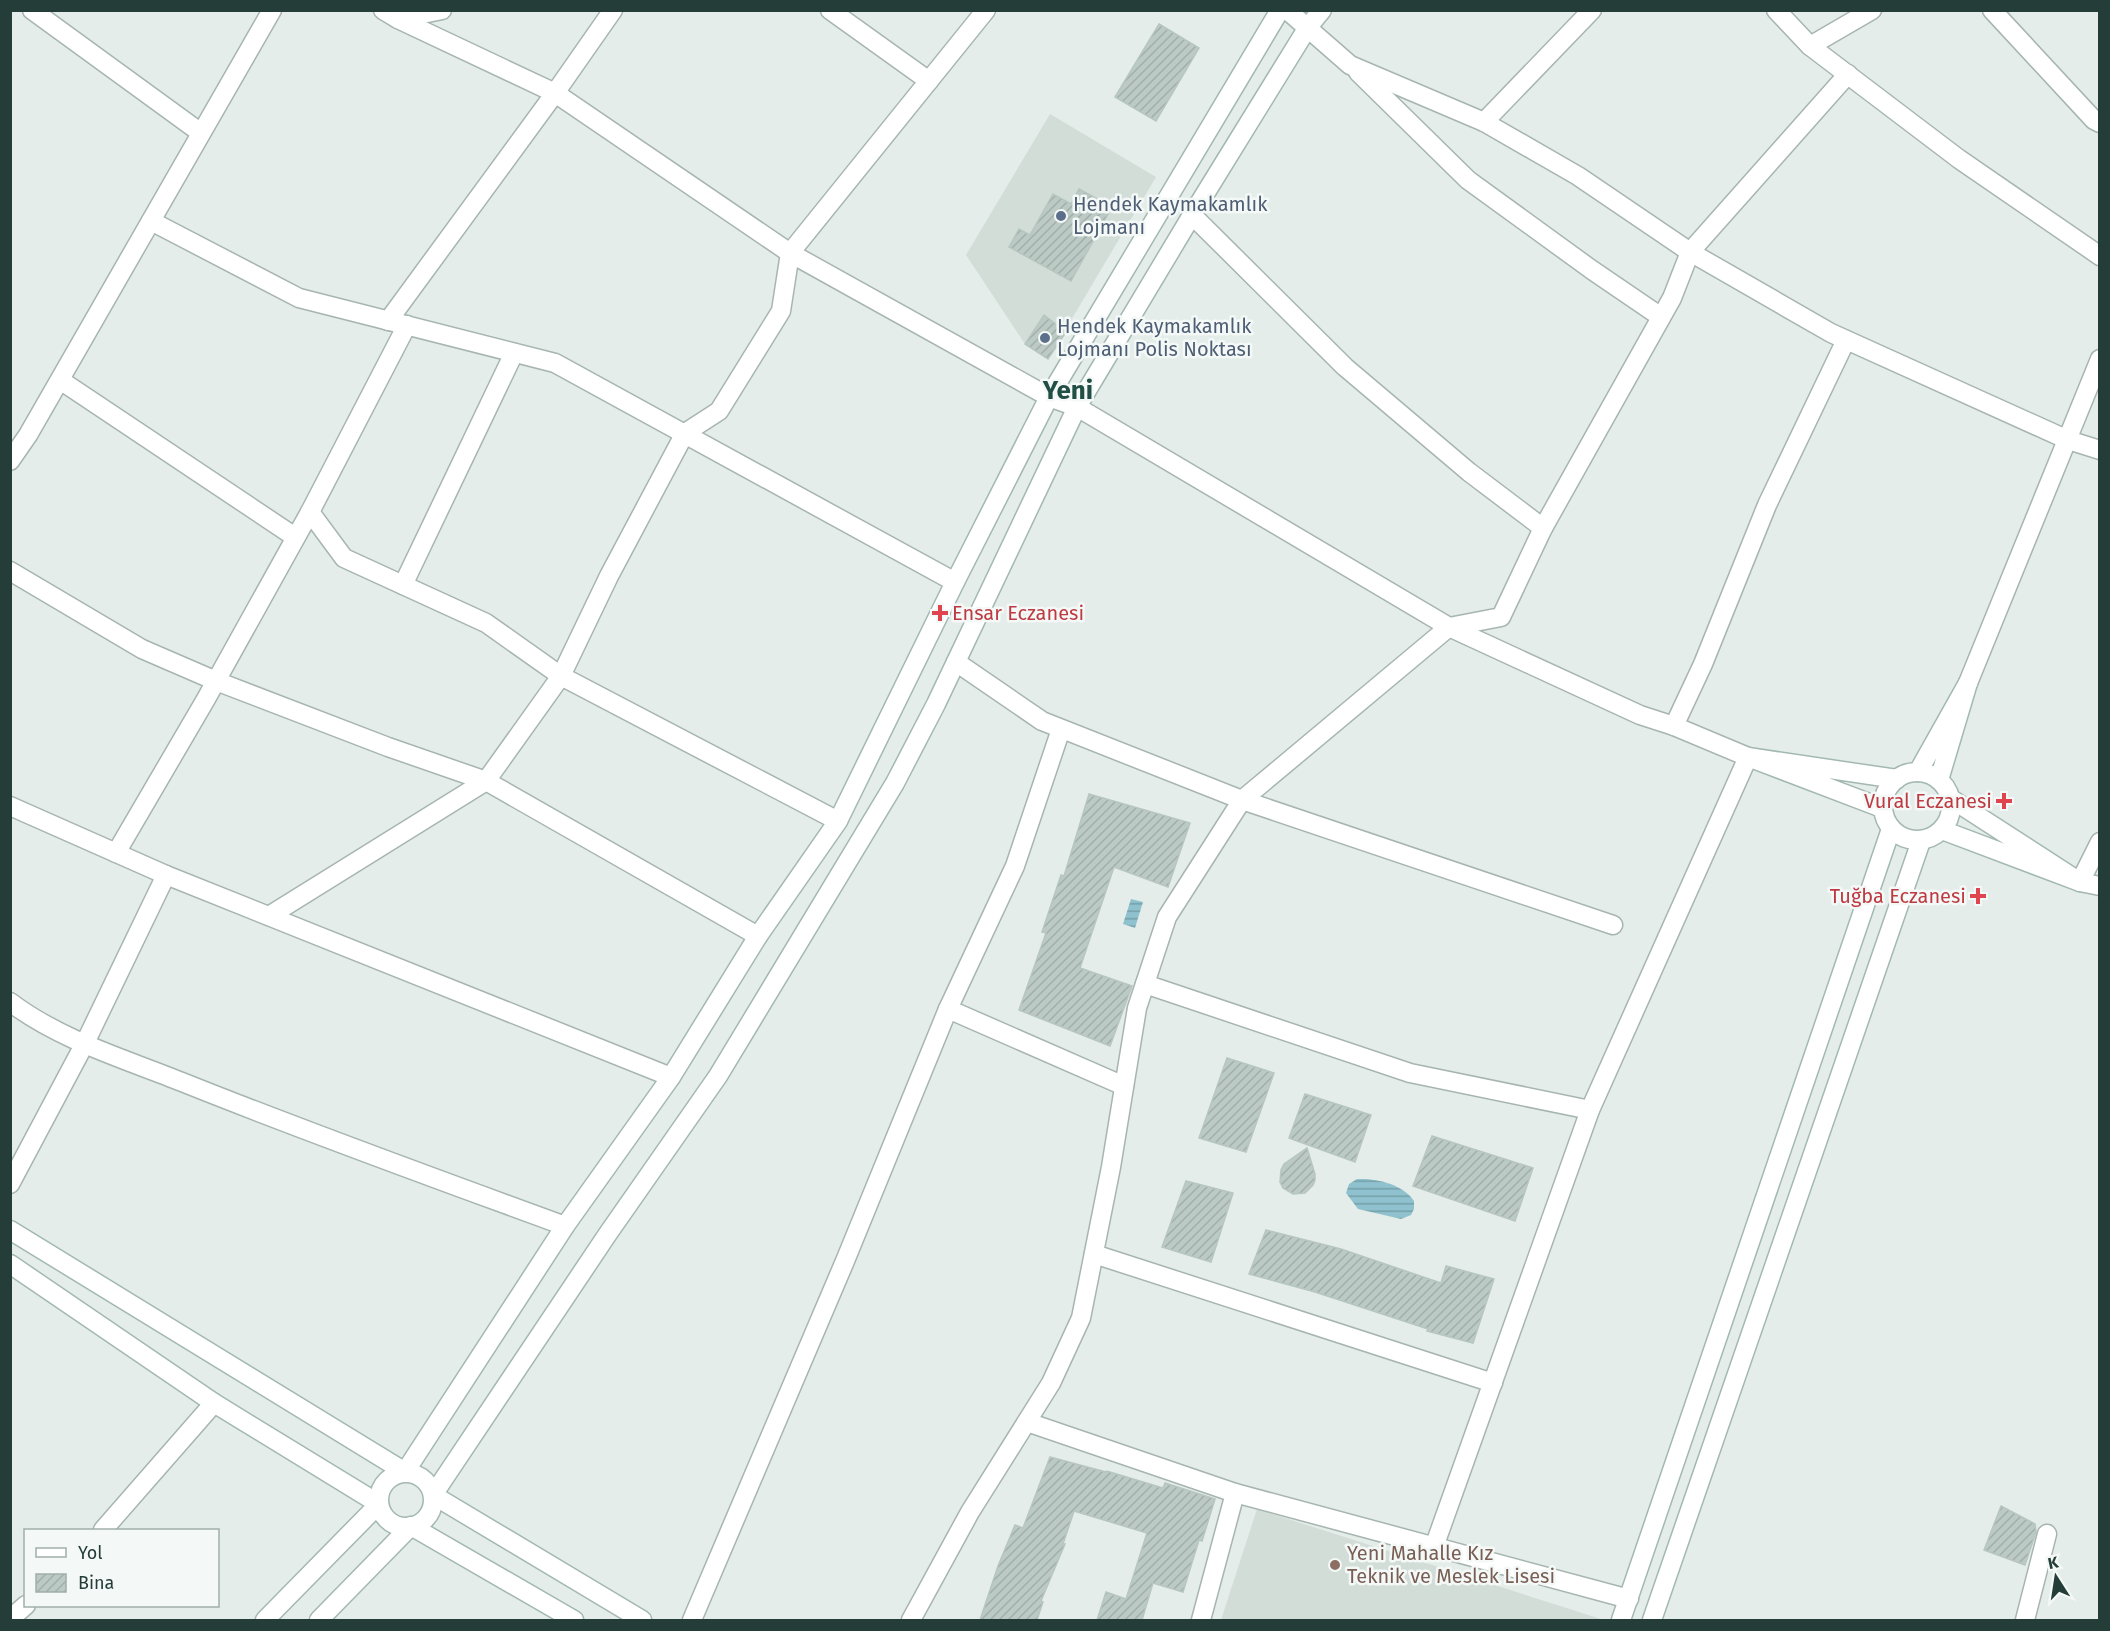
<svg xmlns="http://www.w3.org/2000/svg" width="2110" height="1631" viewBox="0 0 2110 1631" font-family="'Fira Sans',sans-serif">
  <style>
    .built { fill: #d2ddd8 }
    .water { fill: url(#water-rules) }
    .building { fill: url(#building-hatch); stroke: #b7c6c0; stroke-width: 1.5 }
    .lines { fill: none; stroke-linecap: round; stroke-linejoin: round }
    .minor-casing { stroke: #a7b5b0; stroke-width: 21 }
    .secondary-casing { stroke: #a3b8b1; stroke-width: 21 }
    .minor { stroke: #fff; stroke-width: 18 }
    .secondary { stroke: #fff; stroke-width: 18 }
    .service-dot { fill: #5c6f8a; stroke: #f4f9f7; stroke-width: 2 }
    .health-dot { fill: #e0444e; stroke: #f4f9f7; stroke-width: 2 }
    .education-dot { fill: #8d6e63; stroke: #f4f9f7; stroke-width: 2 }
    .labels { text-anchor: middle; stroke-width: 5; stroke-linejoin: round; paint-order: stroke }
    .service-label { font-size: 20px; fill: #4e5e75; stroke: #f4f9f7; text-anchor: start }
    .health-label { font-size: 20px; fill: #be3a42; stroke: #f4f9f7; text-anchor: end }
    .education-label { font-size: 20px; fill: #785e54; stroke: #f4f9f7; text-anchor: start }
    .district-label { font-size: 26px; font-weight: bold; fill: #214f46; stroke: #f4f9f7 }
  </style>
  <defs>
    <pattern id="water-rules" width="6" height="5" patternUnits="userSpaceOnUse" patternTransform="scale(1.5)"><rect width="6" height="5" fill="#8fc2ce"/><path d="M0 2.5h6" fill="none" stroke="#759fa8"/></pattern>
    <pattern id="building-hatch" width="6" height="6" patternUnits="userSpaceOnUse" patternTransform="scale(1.5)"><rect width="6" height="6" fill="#bccac5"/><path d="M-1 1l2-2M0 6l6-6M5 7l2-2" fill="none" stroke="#a1aeaa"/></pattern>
  </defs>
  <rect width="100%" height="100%" fill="#e4ede9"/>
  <!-- built -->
  <g class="built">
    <polygon points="1050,114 1156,177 1048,359 1025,344 966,255"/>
    <polygon points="1257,1509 1604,1620 1221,1620"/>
  </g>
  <!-- water -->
  <g class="water">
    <polygon points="1131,899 1143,902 1135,928 1123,924"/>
    <path d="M1357,1179C1376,1178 1403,1184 1414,1201V1209L1411,1215L1401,1219L1358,1209L1346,1193L1349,1184Z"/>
  </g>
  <!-- building -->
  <g class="building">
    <polygon points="1159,24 1199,48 1156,121 1115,97"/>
    <polygon points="1079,189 1112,207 1071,281 1009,247 1019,229 1030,235 1053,194 1071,204"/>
    <polygon points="1044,315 1066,332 1048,359 1025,344"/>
    <polygon points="1089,794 1190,823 1168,887 1114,867 1080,968 1132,986 1110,1046 1019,1010 1046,933 1042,932 1061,875 1064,876"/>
    <polygon points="1227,1058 1274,1073 1246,1152 1199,1138"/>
    <polygon points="1305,1094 1371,1115 1355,1162 1289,1138"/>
    <polygon points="1432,1136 1533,1168 1515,1221 1413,1186"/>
    <polygon points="1307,1148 1315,1174 1315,1180 1313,1185 1305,1193 1293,1194 1283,1188 1280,1182 1281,1170 1284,1164"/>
    <polygon points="1186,1181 1233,1193 1211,1262 1162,1247"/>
    <polygon points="1266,1230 1341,1249 1441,1283 1446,1266 1494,1279 1473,1343 1427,1331 1428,1329 1315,1292 1249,1274"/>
    <polygon points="1050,1457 1106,1472 1107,1471 1163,1488 1165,1483 1215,1499 1202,1541 1199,1540 1183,1592 1153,1583 1142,1620 1097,1620 1106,1592 1126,1599 1147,1533 1074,1511 1063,1544 1065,1544 1041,1601 1043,1602 1037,1620 980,1620 998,1566 1015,1525 1023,1528"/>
    <polygon points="2001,1506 2035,1524 2036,1532 2025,1565 1984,1550"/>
  </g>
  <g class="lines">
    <defs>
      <g id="minor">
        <polyline points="32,10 201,133"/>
        <polyline points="383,10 398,19 555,93 790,253 1049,397 1077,407 1449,627 1640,715 1674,726 1748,757 1590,1110 1434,1547"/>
        <polyline points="830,10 929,81"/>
        <polyline points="1287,10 1350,65 1484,122 1578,176 1690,252 1831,333 2068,440 2100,450"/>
        <polyline points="1776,10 1810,46 1959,159 2100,256"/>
        <polyline points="1992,10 2094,120 2100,123"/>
        <polyline points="398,19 442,10"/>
        <polyline points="1810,46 1872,10"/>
        <polyline points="1358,72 1468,180 1592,270 1661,317"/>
        <polyline points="1484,122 1592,10"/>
        <polyline points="1192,215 1345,367 1469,472 1543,528"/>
        <polyline points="151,221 299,298 555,363 955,582"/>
        <polyline points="388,321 555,93 613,10"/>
        <polyline points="407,325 310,512 344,558 486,623 561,676 838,821"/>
        <polyline points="60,380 295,537"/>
        <polyline points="10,461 28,435 272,10"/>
        <polyline points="10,571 142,649 216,681 388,747 486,781 758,936"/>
        <polyline points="403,585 514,353"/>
        <polyline points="956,662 1042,721 1242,800 1613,925"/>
        <polyline points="1968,683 2100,359"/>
        <polyline points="1674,726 1703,664 1767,505 1846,340"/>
        <polyline points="10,806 166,875 671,1077"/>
        <polyline points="2100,842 2080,882 2100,886"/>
        <polyline points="116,853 206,699 310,512"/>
        <polyline points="269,916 486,781 561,676 609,576 685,433 719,411 781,311 790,253 986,10"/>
        <polyline points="1145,984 1410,1073 1590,1110"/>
        <path d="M10,1002C60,1040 125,1059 182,1082C309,1133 437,1179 565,1226"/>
        <polyline points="948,1009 1124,1086"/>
        <polyline points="10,1184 85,1043 166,875"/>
        <polyline points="1094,1254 1493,1383"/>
        <polyline points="1027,1422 1235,1493 1201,1620"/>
        <polyline points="1235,1493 1629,1599"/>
        <polyline points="103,1530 214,1403"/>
        <polyline points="10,1619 26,1605"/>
        <polyline points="692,1620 845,1261 948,1009 1015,866 1061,729"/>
        <polyline points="911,1620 970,1512 1051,1383 1081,1318 1111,1167 1137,1008 1167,917 1242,800 1449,627 1501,617 1543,528 1672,298 1690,252 1848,74"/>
        <polyline points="2025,1620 2047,1534"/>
      </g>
      <g id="secondary">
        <circle cx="1917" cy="806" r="34"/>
        <polyline points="1918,772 1968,683 1939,780"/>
        <polyline points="1882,808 1748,757 1897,779"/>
        <polyline points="1942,830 2080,882 1950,798"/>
        <polyline points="10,1230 405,1472 565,1226 671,1077 758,936 838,821 955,582 1049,397 1280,10"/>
        <polyline points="10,1264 214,1403 379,1504 265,1620"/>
        <circle cx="406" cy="1500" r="27"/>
        <polyline points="319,1620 411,1526 574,1620"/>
        <polyline points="642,1620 433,1495 607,1235 718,1076 895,783 936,704 1077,407 1192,215 1308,27 1322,10"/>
        <polyline points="1621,1620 1891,829"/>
        <polyline points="1652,1620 1921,841"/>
      </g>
    </defs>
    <!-- minor casing -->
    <use href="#minor" class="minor-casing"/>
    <!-- secondary casing -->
    <use href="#secondary" class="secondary-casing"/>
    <!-- minor -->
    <use href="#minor" class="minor"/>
    <!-- secondary -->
    <use href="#secondary" class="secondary"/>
  </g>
  <!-- markers -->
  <g class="service-dot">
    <circle cx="1061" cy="216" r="6"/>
    <circle cx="1045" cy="338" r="6"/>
  </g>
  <g class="health-dot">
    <path d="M937 604h6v6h6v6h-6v6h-6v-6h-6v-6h6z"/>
    <path d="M2001 792h6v6h6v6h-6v6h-6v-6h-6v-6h6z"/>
    <path d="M1975 887h6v6h6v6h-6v6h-6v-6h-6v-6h6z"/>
  </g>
  <circle class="education-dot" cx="1335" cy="1565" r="6"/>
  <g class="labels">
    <!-- service labels -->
    <g class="service-label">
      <text x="1073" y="211">Hendek Kaymakamlık<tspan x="1073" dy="23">Lojmanı</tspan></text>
      <text x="1057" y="333">Hendek Kaymakamlık<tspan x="1057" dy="23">Lojmanı Polis Noktası</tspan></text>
    </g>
    <!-- health labels -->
    <g class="health-label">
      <text x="952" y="620" text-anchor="start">Ensar Eczanesi</text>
      <text x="1992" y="808">Vural Eczanesi</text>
      <text x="1966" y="903">Tuğba Eczanesi</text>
    </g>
    <!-- education labels -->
    <g class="education-label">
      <text x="1347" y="1560">Yeni Mahalle Kız<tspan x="1347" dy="23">Teknik ve Meslek Lisesi</tspan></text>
    </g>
    <!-- district labels -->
    <g class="district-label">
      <text x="1068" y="399">Yeni</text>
    </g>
  </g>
  <!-- border -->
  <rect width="2110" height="1631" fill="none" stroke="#243d38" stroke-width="24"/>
  <!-- legend -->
  <rect x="24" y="1529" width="195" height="78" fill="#f4f9f7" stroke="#a1aeab" stroke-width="1.5"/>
  <rect x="36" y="1548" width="30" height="9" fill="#ffffff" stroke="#a1aeab" stroke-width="1.5"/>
  <text x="78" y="1559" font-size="18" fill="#243d38">Yol</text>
  <rect x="36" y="1574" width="30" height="18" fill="url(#building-hatch)" stroke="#a1aeab" stroke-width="1.5"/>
  <text x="78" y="1589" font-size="18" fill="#243d38">Bina</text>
  <!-- north arrow -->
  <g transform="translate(2056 1577) rotate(348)" stroke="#f4f9f7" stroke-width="4.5" paint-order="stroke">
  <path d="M0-4.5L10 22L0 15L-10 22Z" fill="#243d38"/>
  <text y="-9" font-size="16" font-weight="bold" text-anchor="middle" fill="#243d38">K</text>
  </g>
</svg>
